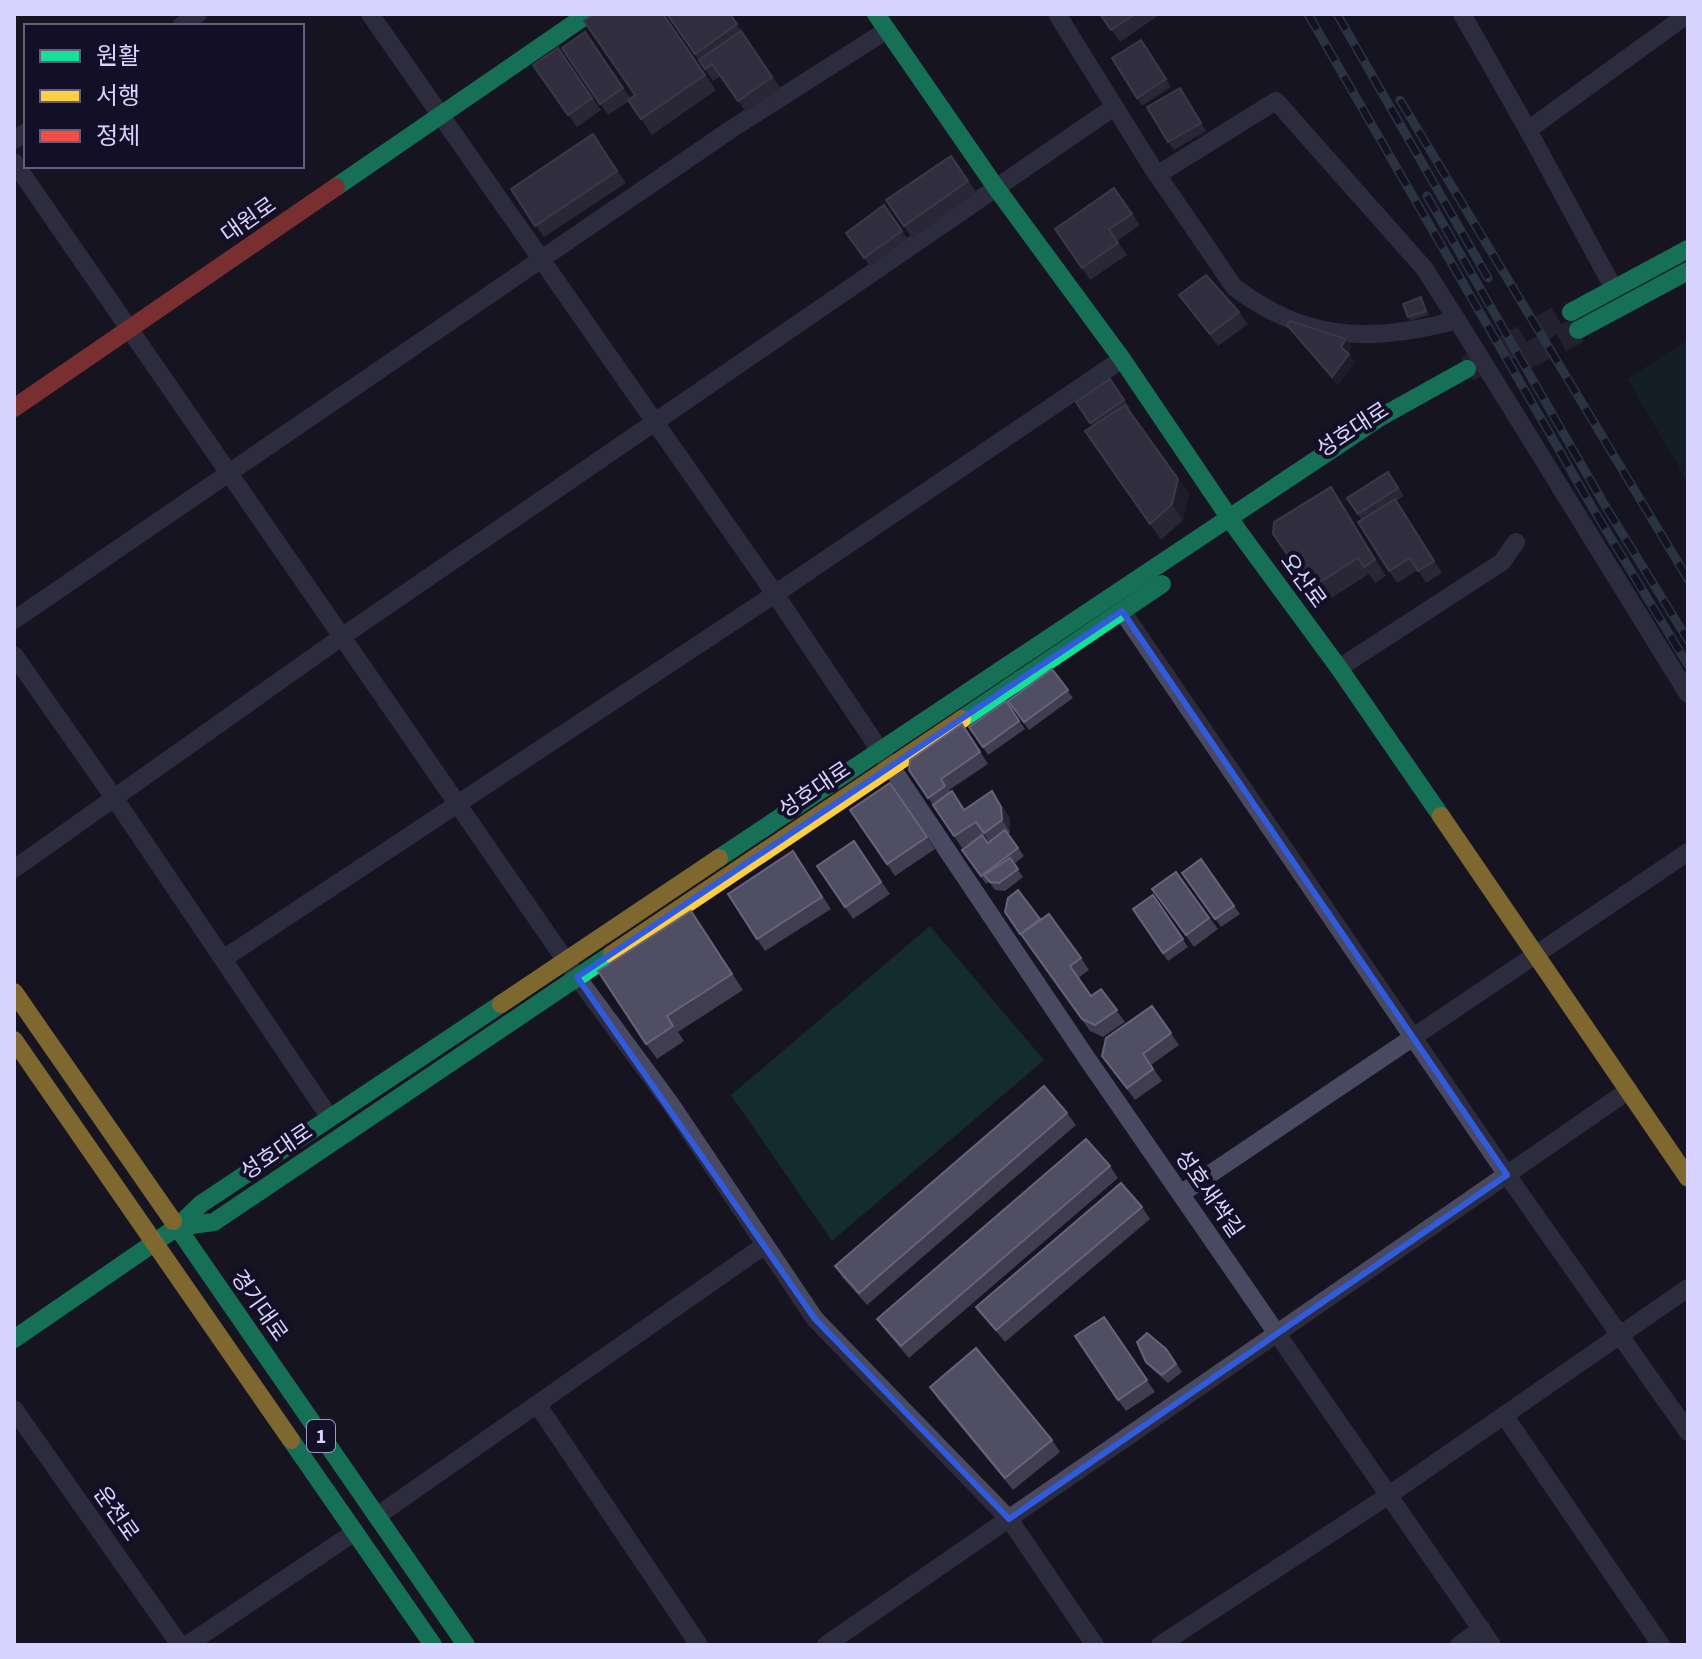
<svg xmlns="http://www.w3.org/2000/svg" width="1702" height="1659" viewBox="0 0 1702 1659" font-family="'Source Sans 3','Noto Sans KR',sans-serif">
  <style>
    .green { fill: #132c2d }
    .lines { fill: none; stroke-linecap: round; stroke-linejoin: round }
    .secondary-tunnel { stroke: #333142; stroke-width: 26; stroke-dasharray: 26 13; stroke-linecap: butt }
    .street { stroke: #4a4962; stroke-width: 18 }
    .fast { stroke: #16e098; stroke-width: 18 }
    .slow { stroke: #ffcf43; stroke-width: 18 }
    .jam { stroke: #f24e42; stroke-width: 18 }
    .rail-casing { stroke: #43596b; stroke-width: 9 }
    .rail { stroke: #130f26; stroke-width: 6; stroke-dasharray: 18; stroke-linecap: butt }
    .wall { fill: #403d50 }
    .shaded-wall { fill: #282635 }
    .building { fill: #504e63; stroke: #66637b; stroke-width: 2 }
    .marked { fill: none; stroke: #305bdc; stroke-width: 6; stroke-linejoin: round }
    .labels { text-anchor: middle; stroke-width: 8; stroke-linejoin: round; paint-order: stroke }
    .shield { fill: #130f26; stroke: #9e99be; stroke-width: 2 }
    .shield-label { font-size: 20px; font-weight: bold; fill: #d9d4ff }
    .street-label { font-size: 22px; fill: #d9d4ff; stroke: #130f26 }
  </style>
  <rect width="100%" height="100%" fill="#161421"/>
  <!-- green -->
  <g class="green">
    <polygon points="1688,340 1688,482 1627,379"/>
    <polygon points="930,926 1044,1060 832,1241 731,1095"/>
  </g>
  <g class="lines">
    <!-- secondary-tunnel -->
    <g class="secondary-tunnel">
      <polyline points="1525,357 1578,330"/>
      <polyline points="1467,369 1571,312"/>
    </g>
    <!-- street -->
    <g class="street">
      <polyline points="370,14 775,594 1086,1057 1492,1645"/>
      <path d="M1057,14L1152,167L1234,287C1306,342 1372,343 1457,320L1688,694"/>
      <polyline points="1462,14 1528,130 1688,14"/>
      <polyline points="181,26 198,14"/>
      <polyline points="1528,130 1614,289"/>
      <polyline points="14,140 26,132"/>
      <polyline points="14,162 577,977 670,1103 815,1319 1009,1519 1095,1645"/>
      <polyline points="1157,175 1276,101 1424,268 1457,320"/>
      <polyline points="1122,611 1507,1175 1688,1432"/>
      <polyline points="14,620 733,128 887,30"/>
      <polyline points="14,655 115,799 330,1118"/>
      <polyline points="1339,668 1502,562 1516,542"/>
      <polyline points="14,869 343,636 1114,107"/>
      <polyline points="223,959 775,594 1122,359"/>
      <polyline points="1182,1193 1688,852"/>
      <polyline points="537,1404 699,1645"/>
      <polyline points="14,1409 180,1645"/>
      <polyline points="1504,1415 1661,1645"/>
      <polyline points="377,1516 765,1245"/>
      <polyline points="187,1645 355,1532"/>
      <polyline points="826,1645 1629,1090"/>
      <polyline points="1160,1645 1389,1495 1688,1288"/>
      <polyline points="1459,1645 1482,1629"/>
    </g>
    <!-- fast -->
    <g class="fast">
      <polyline points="876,14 997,189 1122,359 1239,532 1339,668 1441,816"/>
      <polyline points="336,187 588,14"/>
      <polyline points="1571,312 1688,249"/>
      <polyline points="1578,330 1688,271"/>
      <polyline points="962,719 1162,584"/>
      <polyline points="719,858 1379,418 1467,369"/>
      <polyline points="173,1221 466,1645"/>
      <polyline points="177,1227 214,1222 612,954"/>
      <polyline points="14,1339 177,1227 201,1204 501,1004"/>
      <polyline points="291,1440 433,1645"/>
    </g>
    <!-- slow -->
    <g class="slow">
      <polyline points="1441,816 1688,1178"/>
      <polyline points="612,954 962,719"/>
      <polyline points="14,992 173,1221"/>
      <polyline points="501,1004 719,858"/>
      <polyline points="14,1040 291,1440"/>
    </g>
    <!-- jam -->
    <polyline class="jam" points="14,408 336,187"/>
    <defs>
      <g id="rail">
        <polyline points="1308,14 1592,507 1688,665"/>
        <polyline points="1337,14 1488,278"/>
        <polyline points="1400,100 1688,579"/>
        <polyline points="1427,196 1604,504 1688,640"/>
      </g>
    </defs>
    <!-- rail casing -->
    <use href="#rail" class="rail-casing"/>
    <!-- rail -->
    <use href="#rail" class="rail"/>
  </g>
  <!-- wall -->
  <g class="wall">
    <polygon points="663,14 716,90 652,135 629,101 608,115 562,48 585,32 630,98 635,95"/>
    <polygon points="667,14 730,14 781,89 746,112 721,76 713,81"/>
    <polygon points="1100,14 1158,14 1159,15 1120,42"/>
    <polygon points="558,48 601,110 577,127 533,65"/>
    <polygon points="1147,48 1171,87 1142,106 1112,58"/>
    <polygon points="1185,95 1206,131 1174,150 1168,142"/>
    <polygon points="593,134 626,183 544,237 511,189"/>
    <polygon points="951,156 977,193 912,238 886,200"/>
    <polygon points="1114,188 1140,225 1117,241 1127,255 1090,280 1055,229"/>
    <polygon points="902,231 908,239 870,266 846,233"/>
    <polygon points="1179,295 1239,312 1248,324 1218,346"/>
    <polygon points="1421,297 1429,315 1410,321 1408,317"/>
    <polygon points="1287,325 1346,339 1351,347 1348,353 1355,362 1338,385"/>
    <polygon points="1110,379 1130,408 1128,409 1189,494 1183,520 1161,540 1085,431 1093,426 1076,402"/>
    <polygon points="1388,472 1404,496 1396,501 1442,573 1426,583 1418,570 1397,583 1389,571 1358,514"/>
    <polygon points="1331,487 1386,576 1375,583 1369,574 1322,604 1273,534"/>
    <polygon points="1052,669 1073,698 1029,730 1008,701"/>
    <polygon points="1006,701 1025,729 988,755 969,727"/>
    <polygon points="962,724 988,764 949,790 964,810 1000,803 1010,819 1010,832 1008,834 1024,856 1014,864 1023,877 1005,891 995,890 989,882 986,884 962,850 989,842 984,834 962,848 909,770"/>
    <polygon points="890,783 935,849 895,876 850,810"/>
    <polygon points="854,841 890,894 853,919 817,866"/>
    <polygon points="1201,859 1240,914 1221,927 1182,873"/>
    <polygon points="801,863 831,909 765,951 757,939"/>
    <polygon points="1176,872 1218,929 1194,947 1152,889"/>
    <polygon points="1153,895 1188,947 1168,961 1133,909"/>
    <polygon points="691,911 743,990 678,1032 684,1041 657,1059 646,1044"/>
    <polygon points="1005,912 1040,920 1081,958 1089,970 1078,978 1091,996 1101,989 1125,1022 1103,1037 1090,1031"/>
    <polygon points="1152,1006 1179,1045 1151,1065 1162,1081 1135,1100 1102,1056"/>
    <polygon points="1067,1113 1076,1125 867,1305 843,1278 835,1266"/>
    <polygon points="1110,1166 1118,1178 909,1358 886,1331 877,1319"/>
    <polygon points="1142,1207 1150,1219 1005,1342 976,1307"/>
    <polygon points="1104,1317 1155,1392 1126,1411 1118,1400"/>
    <polygon points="1166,1349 1182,1372 1168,1383 1152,1369 1146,1362"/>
    <polygon points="930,1387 1052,1440 1060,1452 1013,1490 938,1399"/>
  </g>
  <!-- shaded-wall -->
  <g class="shaded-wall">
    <polygon points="1346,339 1351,347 1346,355 1341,347"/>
    <polygon points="1349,354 1355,362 1338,385 1332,377"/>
    <polygon points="1178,479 1189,494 1183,520 1172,504"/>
    <polygon points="1331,487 1342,503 1386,576 1375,560"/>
    <polygon points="992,791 1010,819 1010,832 1002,820"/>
  </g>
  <!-- building -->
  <g class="building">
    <polygon points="594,14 663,14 705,75 641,119 628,100 635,95 584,21"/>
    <polygon points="667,14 730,14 737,24 695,54"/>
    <polygon points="1100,14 1135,14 1111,30"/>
    <polygon points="741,31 772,77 738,101 712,64 705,69 699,60"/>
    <polygon points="585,32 623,88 600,104 562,48"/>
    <polygon points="1141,40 1166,79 1137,98 1112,58"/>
    <polygon points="558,48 592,98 568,115 533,65"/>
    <polygon points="1180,88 1201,123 1168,142 1147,107"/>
    <polygon points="593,134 617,171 535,226 511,189"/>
    <polygon points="951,156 968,181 904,226 886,200"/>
    <polygon points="1114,188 1132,214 1109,229 1118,243 1082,268 1055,229"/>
    <polygon points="884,205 902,231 864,258 846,233"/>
    <polygon points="1206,275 1239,312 1210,334 1179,295"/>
    <polygon points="1421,297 1426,311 1408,317 1403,304"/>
    <polygon points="1290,321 1346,339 1341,347 1349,354 1332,377 1287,325"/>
    <polygon points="1110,379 1124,400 1090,423 1076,402"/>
    <polygon points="1125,405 1178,479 1172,504 1150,524 1085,431"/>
    <polygon points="1388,472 1398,488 1358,514 1347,498"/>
    <polygon points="1331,487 1375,560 1364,567 1358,558 1311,588 1273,534 1274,522"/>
    <polygon points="1395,499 1434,561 1418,571 1410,558 1389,571 1358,522"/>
    <polygon points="1052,669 1068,690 1024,722 1008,701"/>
    <polygon points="1006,701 1019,721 983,747 969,727"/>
    <polygon points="962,724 980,752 941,779 945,786 928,798 909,770 910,760"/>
    <polygon points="890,783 927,837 887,864 850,810"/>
    <polygon points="952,791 964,810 992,791 1001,807 1002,820 984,833 976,822 954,836 933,805"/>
    <polygon points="1005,830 1018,848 981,876 962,850 982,835 988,843"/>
    <polygon points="854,841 881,882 845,907 817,866"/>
    <polygon points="793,851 822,897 757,939 728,894"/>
    <polygon points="1010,858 1018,869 999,883 990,882 984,875"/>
    <polygon points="1201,859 1234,906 1215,919 1182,873"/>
    <polygon points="1176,872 1209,918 1186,935 1152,889"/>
    <polygon points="1018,890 1040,919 1020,934 1005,912 1008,898"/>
    <polygon points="1153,895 1183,939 1163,953 1133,909"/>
    <polygon points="691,911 732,974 667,1016 673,1026 646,1044 598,971"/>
    <polygon points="1049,914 1081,958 1070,966 1091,996 1101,989 1117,1010 1095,1025 1082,1019 1021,934"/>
    <polygon points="1152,1006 1171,1033 1143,1054 1153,1069 1127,1088 1102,1056 1106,1038"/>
    <polygon points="1044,1086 1067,1113 859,1293 835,1266"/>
    <polygon points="1086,1139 1110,1166 901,1346 877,1319"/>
    <polygon points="1121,1183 1142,1207 996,1330 976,1307"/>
    <polygon points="1104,1317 1147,1380 1118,1400 1075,1336"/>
    <polygon points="1147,1333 1166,1349 1176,1364 1162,1375 1146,1362 1137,1342"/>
    <polygon points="976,1348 1052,1440 1005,1478 930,1387"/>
  </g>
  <!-- marked area -->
  <path d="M0 0H1702V1659H0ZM1122,611L1507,1175L1009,1519L815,1319L577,977Z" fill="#161421" fill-opacity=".55" fill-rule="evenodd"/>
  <path class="marked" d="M1122,611L1507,1175L1009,1519L815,1319L577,977Z"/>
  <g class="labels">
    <!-- shield labels -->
    <rect class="shield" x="307" y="1420" width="28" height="32" rx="6"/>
    <g class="shield-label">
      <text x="321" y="1443">1</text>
    </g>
    <!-- street labels -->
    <g class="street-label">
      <text transform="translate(248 219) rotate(-35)" y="8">대원로</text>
      <text transform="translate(1352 429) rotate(-33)" y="8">성호대로</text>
      <text transform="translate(1304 580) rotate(54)" y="8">오산로</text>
      <text transform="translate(814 789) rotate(-34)" y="8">성호대로</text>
      <text transform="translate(276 1151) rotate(-34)" y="8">성호대로</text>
      <text transform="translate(1210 1193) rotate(55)" y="8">성호새싹길</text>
      <text transform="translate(260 1305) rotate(55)" y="8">경기대로</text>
      <text transform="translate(117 1513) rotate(55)" y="8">운천로</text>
    </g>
  </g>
  <!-- border -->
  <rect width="1702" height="1659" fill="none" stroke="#d9d4ff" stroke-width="32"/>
  <!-- legend -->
  <rect x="24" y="24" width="280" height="144" fill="#130f26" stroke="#625e7d" stroke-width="2"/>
  <rect x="40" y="50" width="40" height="12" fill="#16e098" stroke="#625e7d" stroke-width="2"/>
  <text x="96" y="64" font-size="24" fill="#d9d4ff">원활</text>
  <rect x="40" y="90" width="40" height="12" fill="#ffcf43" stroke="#625e7d" stroke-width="2"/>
  <text x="96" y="104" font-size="24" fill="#d9d4ff">서행</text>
  <rect x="40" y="130" width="40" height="12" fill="#f24e42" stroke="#625e7d" stroke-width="2"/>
  <text x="96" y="144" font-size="24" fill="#d9d4ff">정체</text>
</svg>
